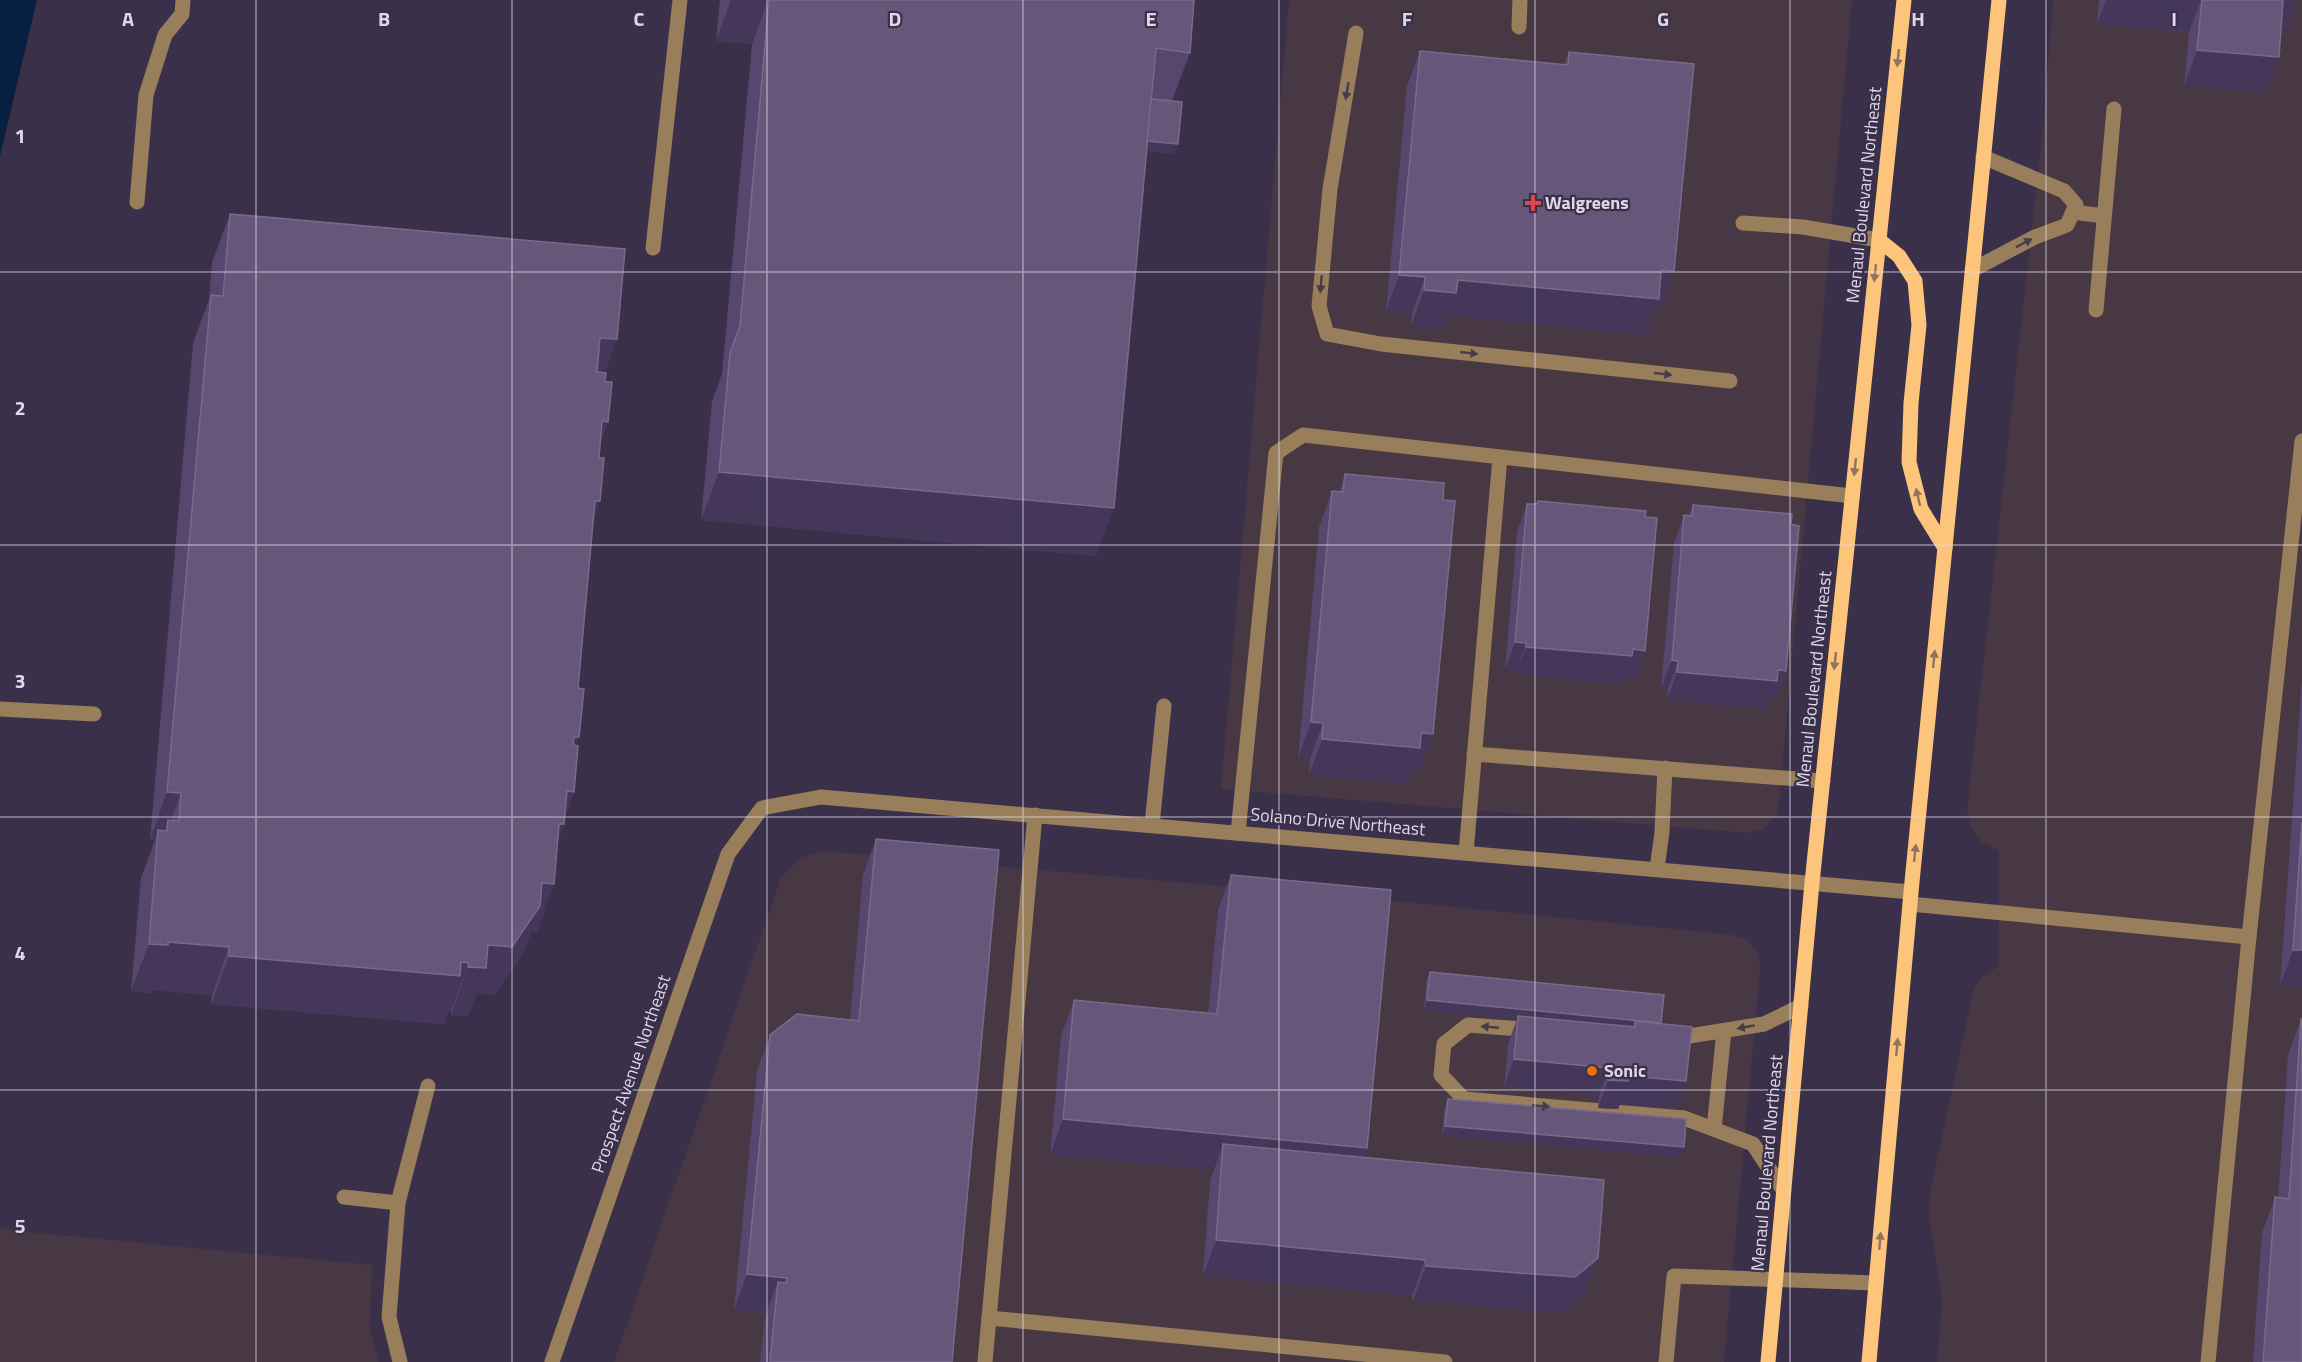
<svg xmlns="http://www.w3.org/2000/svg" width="2302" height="1362" viewBox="0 0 2302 1362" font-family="'Titillium Web',sans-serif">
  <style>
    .commercial { fill: #473844 }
    .water { fill: #072042 }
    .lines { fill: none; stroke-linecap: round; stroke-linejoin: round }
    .minor { stroke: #997e5b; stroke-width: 15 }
    .major { stroke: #fcc57b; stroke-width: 15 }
    .wall { fill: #57466d }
    .shaded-wall { fill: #453759 }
    .building { fill: #66567a; stroke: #796a8c; stroke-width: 1.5 }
    .oneway { fill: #917360 }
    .oneway2 { fill: #483c4c }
    .grid { fill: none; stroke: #dfd8e8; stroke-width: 1.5; stroke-opacity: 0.55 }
    .health-dot { fill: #e0444e; stroke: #3a3049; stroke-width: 2 }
    .food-dot { fill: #e8710a; stroke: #3a3049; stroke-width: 2 }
    .labels { text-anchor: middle; stroke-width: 4.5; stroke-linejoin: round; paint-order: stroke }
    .street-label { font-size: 18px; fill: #dfd8e8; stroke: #3a3049 }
    .poi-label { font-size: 18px; font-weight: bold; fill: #dfd8e8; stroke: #3a3049; text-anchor: start }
    .grid-label { font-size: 20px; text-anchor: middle; font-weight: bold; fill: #dfd8e8; stroke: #3a3049; stroke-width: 4.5; stroke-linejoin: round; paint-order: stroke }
  </style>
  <rect width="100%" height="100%" fill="#3a3049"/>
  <!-- commercial -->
  <g class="commercial">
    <polygon points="1289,0 1852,0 1778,813 1763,829 1748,833 1221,789"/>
    <polygon points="2053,0 2302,0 2302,1362 1937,1362 1942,1300 1929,1216 1931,1187 1974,987 1982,977 1999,966 1999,851 1982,842 1971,828 1967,810 2043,128"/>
    <polygon points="823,851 1383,900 1733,935 1747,939 1759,954 1760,970 1724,1362 614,1362 781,878 799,858"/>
    <polygon points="0,1226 17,1231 372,1265 370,1329 379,1362 0,1362"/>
  </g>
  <!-- water -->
  <polygon class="water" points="0,0 37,0 0,156"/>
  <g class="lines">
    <!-- minor -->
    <g class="minor">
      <polyline points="1519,27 1520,0"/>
      <polyline points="1356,33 1330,189 1319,306 1327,334 1381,344 1730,381"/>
      <polyline points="137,202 146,95 165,35 182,14 183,0"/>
      <polyline points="2073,212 2104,216"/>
      <polyline points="1743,223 1803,227 1879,240"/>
      <polyline points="653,248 680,0"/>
      <polyline points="1972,270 2035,237 2067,225 2076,205 2064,191 1983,157"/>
      <polyline points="2096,310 2114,109"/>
      <polyline points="0,709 94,714"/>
      <polyline points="1474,754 1823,781"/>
      <polyline points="1152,825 1164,706"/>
      <polyline points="1238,833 1276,453 1303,435 1852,496"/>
      <polyline points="1466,853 1500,457"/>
      <polyline points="1657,869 1662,832 1665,768"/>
      <polyline points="1910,904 2249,937"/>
      <polyline points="1534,1030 1468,1025 1444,1044 1441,1075 1464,1099 1684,1118 1753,1144 1784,1191"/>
      <polyline points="1671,1039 1764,1024 1801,1006"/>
      <polyline points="1714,1129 1724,1031"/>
      <polyline points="344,1197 398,1203 389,1317 400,1362"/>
      <polyline points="398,1203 428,1086"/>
      <polyline points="989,1318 1445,1362"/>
      <polyline points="552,1362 728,854 762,808 821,797 1911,892"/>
      <polyline points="985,1362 1035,815"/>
      <polyline points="1666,1362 1674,1276 1876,1283"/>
      <polyline points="2208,1362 2249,937 2302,441"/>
    </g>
    <!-- major -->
    <g class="major">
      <polyline points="1879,240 1899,256 1915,281 1919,325 1911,403 1909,462 1921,509 1945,548"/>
      <polyline points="1768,1362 1812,883 1904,0"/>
      <polyline points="1869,1362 1911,892 1999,0"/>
    </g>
  </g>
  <!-- wall -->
  <g class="wall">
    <polygon points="720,0 1194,0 1190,53 1172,101 1178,144 1174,154 1147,151 1096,556 701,520 712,401 722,374 752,44 716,41"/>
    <polygon points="2099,0 2297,0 2287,28 2281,30 2266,92 2184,86 2189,32 2097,24"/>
    <polygon points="1420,51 1564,64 1569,52 1674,271 1661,307 1656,307 1646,335 1448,316 1443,329 1411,326 1412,313 1386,311 1407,86"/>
    <polygon points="230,214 605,373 608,422 600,444 593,521 578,688 574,792 565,817 564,824 558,842 554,884 537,932 531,932 523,954 494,995 477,993 468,1016 451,1015 451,1011 448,1011 443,1024 211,1004 212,995 152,990 150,993 131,991 141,878 155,840 150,840 193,343 209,300 212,262"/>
    <polygon points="1345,474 1420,769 1412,769 1407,784 1309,775 1310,759 1298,758 1319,527 1332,491 1339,492"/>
    <polygon points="1538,501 1634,679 1625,677 1622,684 1515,675 1516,671 1505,670 1517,532 1527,504 1536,504"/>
    <polygon points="1693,505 1791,524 1786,671 1776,699 1771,698 1767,709 1667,700 1668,689 1661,688 1674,543 1684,515 1689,515"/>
    <polygon points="2302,675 2302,987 2280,986"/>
    <polygon points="876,839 952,1362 760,1362 765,1318 766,1313 734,1310 757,1071 770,1035 850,1020 863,875"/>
    <polygon points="1231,875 1367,1148 1364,1157 1598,1258 1585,1294 1562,1313 1413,1301 1412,1296 1203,1276 1210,1180 1214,1170 1050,1155 1061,1036 1074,1000 1208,1013 1218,910"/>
    <polygon points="1430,972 1661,1024 1686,1081 1676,1109 1620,1104 1618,1109 1598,1108 1599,1096 1504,1087 1508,1044 1517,1019 1424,1010 1426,982"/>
    <polygon points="2301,1019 2302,1362 2253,1362 2262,1233 2275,1197 2278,1198 2288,1055"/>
    <polygon points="1448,1099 1684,1147 1680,1157 1442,1136 1444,1109"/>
  </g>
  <!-- shaded-wall -->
  <g class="shaded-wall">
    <polygon points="731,0 768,0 752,44 716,41"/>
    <polygon points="2106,0 2201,0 2189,32 2097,24"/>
    <polygon points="2283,0 2297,0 2287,28 2270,35"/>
    <polygon points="2197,50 2279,57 2266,92 2184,86"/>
    <polygon points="1141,140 1178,144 1174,154 1137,150"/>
    <polygon points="1661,270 1674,271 1661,307 1656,307 1646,335 1448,316 1443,329 1411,326 1424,290 1458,280"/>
    <polygon points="1399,275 1425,277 1412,313 1386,311"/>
    <polygon points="600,338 617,339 600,387 582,385"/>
    <polygon points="602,421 608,422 591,469"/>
    <polygon points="719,472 1114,508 1096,556 701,520"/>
    <polygon points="595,501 600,501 583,549"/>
    <polygon points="1515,642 1526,643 1516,671 1505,670"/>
    <polygon points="1526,647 1633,649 1645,651 1634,679 1625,677 1622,684 1515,675"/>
    <polygon points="1672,660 1678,661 1668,689 1661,688"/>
    <polygon points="1778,670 1786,671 1776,699 1771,698 1767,709 1667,700 1677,672"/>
    <polygon points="1311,722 1323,723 1310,759 1298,758"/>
    <polygon points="1421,733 1433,734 1420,769 1412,769 1407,784 1309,775 1322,739"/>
    <polygon points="574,737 579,737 562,785"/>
    <polygon points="567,791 574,792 562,824 564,824 547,872"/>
    <polygon points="167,792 181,793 167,831 168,820 161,841 158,830 155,840 150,840"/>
    <polygon points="542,883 554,884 537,932 531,932 523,954 494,995 477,993 468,1016 451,1015 468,967"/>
    <polygon points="168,942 229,947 212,995 152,990 150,993 131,991 149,944"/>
    <polygon points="2293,950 2302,950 2302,987 2280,986"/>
    <polygon points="229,956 461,962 469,963 451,1011 448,1011 443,1024 211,1004"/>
    <polygon points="1427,1000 1661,1023 1635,1027 1635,1021 1632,1031 1518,1016 1517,1019 1424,1010"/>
    <polygon points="1514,1059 1609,1068 1599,1096 1504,1087"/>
    <polygon points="1628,1076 1686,1081 1676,1109 1620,1104 1618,1109 1598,1108 1608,1080"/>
    <polygon points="1063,1119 1367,1148 1354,1183 1223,1144 1214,1170 1050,1155"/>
    <polygon points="1445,1126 1684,1147 1680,1157 1442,1136"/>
    <polygon points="1216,1240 1425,1260 1412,1296 1203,1276"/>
    <polygon points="1598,1258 1585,1294 1562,1313 1413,1301 1426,1266"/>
    <polygon points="747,1274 787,1278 775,1312 778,1282 766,1313 734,1310"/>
  </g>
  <!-- building -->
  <g class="building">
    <polygon points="769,0 1194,0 1190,53 1156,48 1114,508 719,472 730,353 740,326"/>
    <polygon points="2202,0 2283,0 2279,57 2197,50"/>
    <polygon points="1420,51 1568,65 1569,52 1694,64 1674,271 1661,270 1659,299 1458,280 1456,293 1424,290 1425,277 1399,275"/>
    <polygon points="1151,99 1182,102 1178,144 1147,141"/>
    <polygon points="230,214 625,249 617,339 600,338 597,372 606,373 605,382 612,382 608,422 602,421 599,458 604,458 600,501 595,501 578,688 584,689 579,737 574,737 573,745 578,746 574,792 567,791 564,824 559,824 554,884 542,883 540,906 512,947 488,945 486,968 468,967 469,963 461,962 460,976 229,956 229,947 168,942 168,945 149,944 158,830 167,831 168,820 179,821 181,793 167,792 211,295 223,296"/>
    <polygon points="1345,474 1444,483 1443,500 1455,501 1433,734 1421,733 1420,748 1322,739 1323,723 1311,722 1332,491 1343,492"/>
    <polygon points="1538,501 1646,511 1645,517 1657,518 1645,651 1633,649 1632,656 1526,647 1526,643 1515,642 1527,504 1537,504"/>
    <polygon points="1693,505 1792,514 1791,524 1799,526 1786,671 1778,670 1777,681 1677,672 1678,661 1672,660 1684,515 1692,516"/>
    <polygon points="2302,822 2302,950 2293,950"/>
    <polygon points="876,839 999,850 952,1362 770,1362 778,1282 786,1283 787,1278 747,1274 770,1035 797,1014 859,1021"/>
    <polygon points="1231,875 1391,890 1367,1148 1063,1119 1074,1000 1217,1014"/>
    <polygon points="1430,972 1664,995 1661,1023 1427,1000"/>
    <polygon points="1518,1016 1635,1027 1635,1021 1692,1027 1686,1081 1628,1076 1628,1081 1608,1080 1609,1068 1514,1059"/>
    <polygon points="2301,1019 2302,1020 2302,1362 2263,1362 2275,1197 2289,1199"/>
    <polygon points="1448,1099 1686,1119 1684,1147 1445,1126"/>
    <polygon points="1223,1144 1604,1180 1598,1258 1575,1277 1426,1266 1425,1260 1216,1240"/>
  </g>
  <!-- one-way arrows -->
  <defs><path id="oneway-solid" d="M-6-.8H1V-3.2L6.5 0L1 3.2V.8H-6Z" transform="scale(1.5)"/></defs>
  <g class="oneway">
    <use href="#oneway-solid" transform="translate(1898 58) rotate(96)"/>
    <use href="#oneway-solid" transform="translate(1875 273) rotate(96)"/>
    <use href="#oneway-solid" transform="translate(1855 467) rotate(96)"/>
    <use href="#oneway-solid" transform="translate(1918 497) rotate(-103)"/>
    <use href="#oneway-solid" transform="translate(1934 659) rotate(-84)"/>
    <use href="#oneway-solid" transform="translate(1835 661) rotate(96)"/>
    <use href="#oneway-solid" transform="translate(1915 853) rotate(-84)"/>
    <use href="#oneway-solid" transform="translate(1897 1047) rotate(-85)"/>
    <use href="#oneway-solid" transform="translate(1880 1241) rotate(-85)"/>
  </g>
  <g class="oneway2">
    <use href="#oneway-solid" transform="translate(1347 91) rotate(100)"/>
    <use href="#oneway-solid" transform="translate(2024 243) rotate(-28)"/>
    <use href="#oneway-solid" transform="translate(1321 284) rotate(95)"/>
    <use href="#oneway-solid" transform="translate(1469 353) rotate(6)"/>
    <use href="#oneway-solid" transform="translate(1663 374) rotate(6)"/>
    <use href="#oneway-solid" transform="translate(1490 1027) rotate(-175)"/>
    <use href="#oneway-solid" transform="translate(1746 1027) rotate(170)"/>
    <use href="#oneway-solid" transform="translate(1541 1106) rotate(5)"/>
  </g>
  <!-- grid -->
  <path class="grid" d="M256,0V1362M512,0V1362M767,0V1362M1023,0V1362M1279,0V1362M1535,0V1362M1790,0V1362M2046,0V1362M0,272H2302M0,545H2302M0,817H2302M0,1090H2302"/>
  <!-- markers -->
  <path class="health-dot" d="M1530 194h6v6h6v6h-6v6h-6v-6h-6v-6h6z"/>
  <circle class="food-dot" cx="1592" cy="1071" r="6"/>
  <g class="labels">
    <!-- street labels -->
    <g class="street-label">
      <text transform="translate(1864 195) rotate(-84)" y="6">Menaul Boulevard Northeast</text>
      <text transform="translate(1814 679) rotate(-84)" y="6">Menaul Boulevard Northeast</text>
      <text transform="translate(1338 822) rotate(5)" y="6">Solano Drive Northeast</text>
      <text transform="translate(631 1074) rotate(-71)" y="6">Prospect Avenue Northeast</text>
      <text transform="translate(1767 1163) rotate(-85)" y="6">Menaul Boulevard Northeast</text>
    </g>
    <!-- poi labels -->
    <g class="poi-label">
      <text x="1545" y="209">Walgreens</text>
      <text x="1604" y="1077">Sonic</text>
    </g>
  </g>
  <g class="grid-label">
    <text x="128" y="26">A</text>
    <text x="384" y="26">B</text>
    <text x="639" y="26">C</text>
    <text x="895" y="26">D</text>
    <text x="1151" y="26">E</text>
    <text x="1407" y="26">F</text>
    <text x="1663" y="26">G</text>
    <text x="1918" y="26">H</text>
    <text x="2174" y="26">I</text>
    <text x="20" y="143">1</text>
    <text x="20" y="415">2</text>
    <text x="20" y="688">3</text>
    <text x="20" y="960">4</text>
    <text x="20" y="1233">5</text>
  </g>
</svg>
